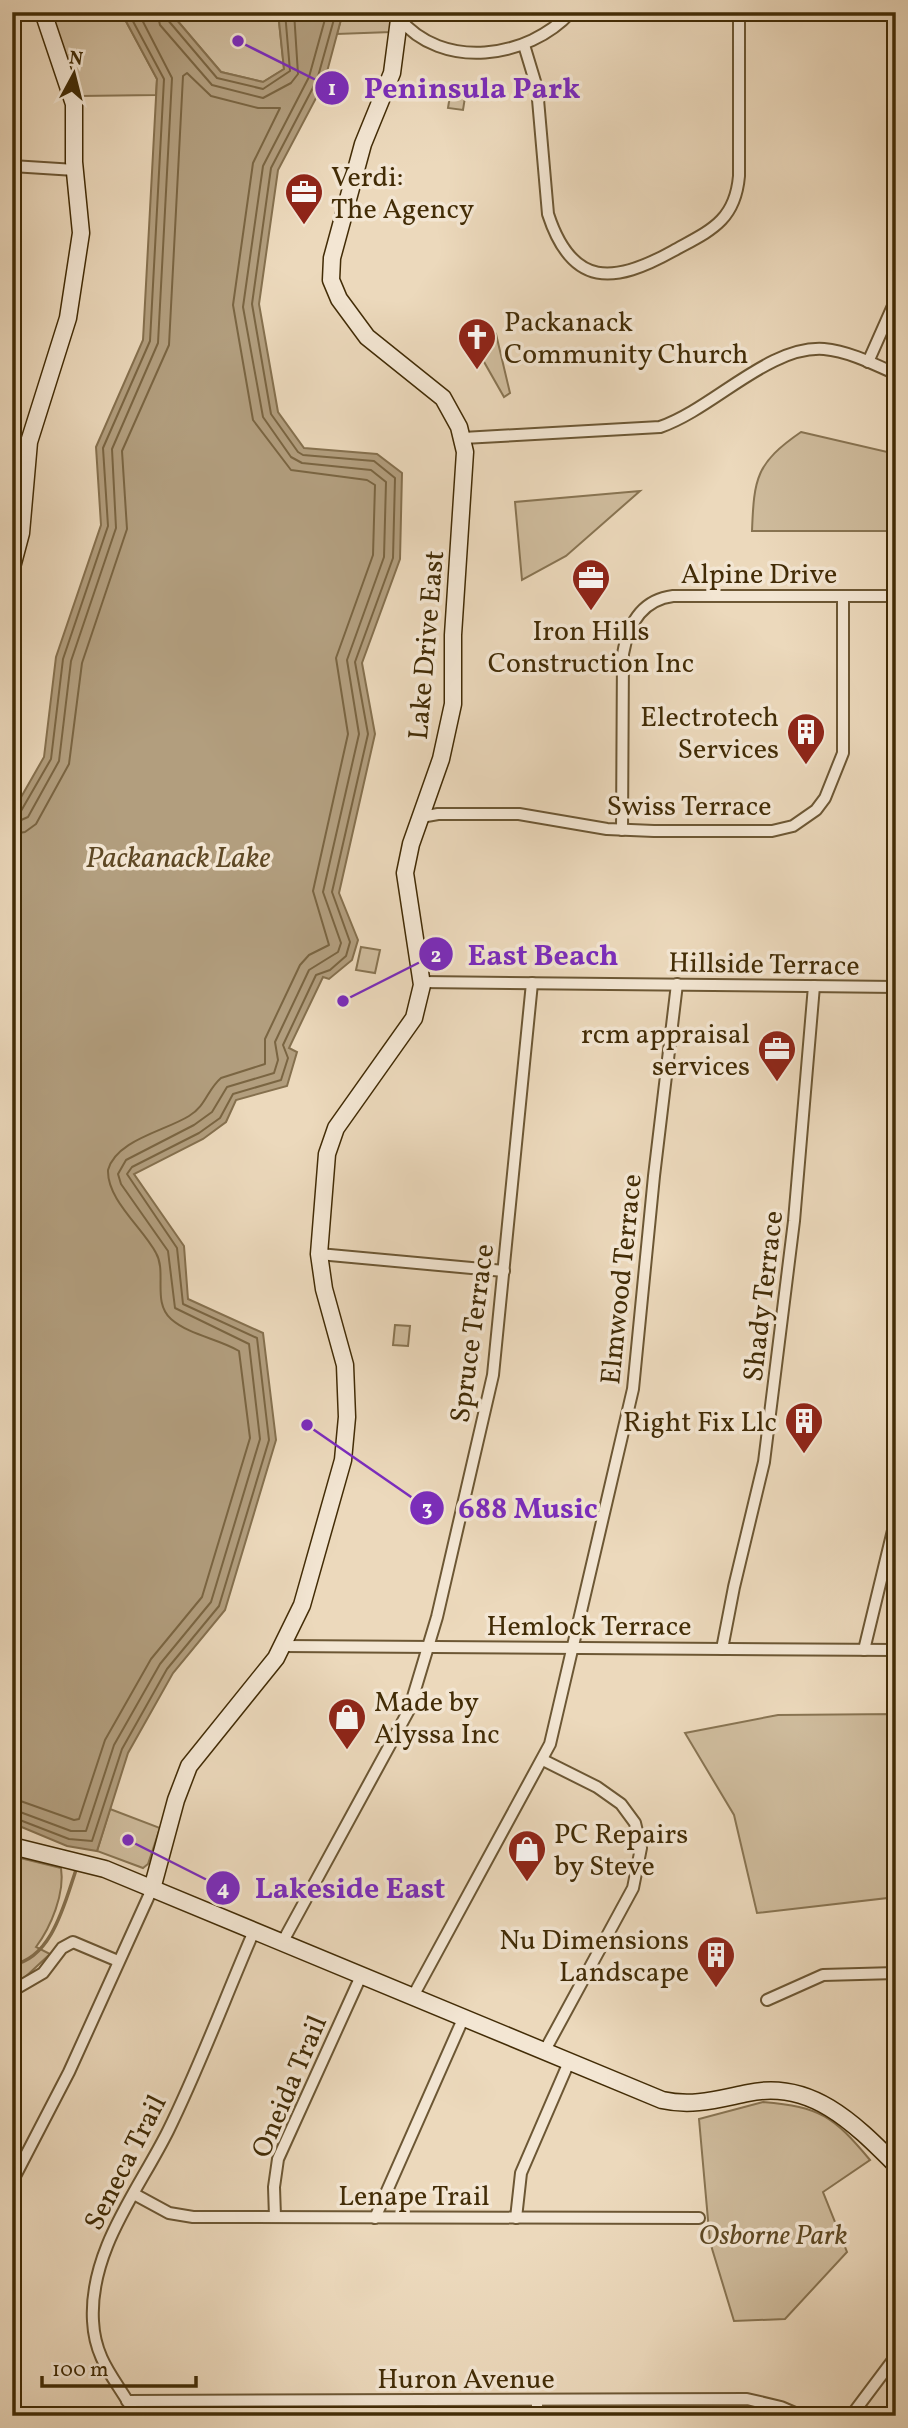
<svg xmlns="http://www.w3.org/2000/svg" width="908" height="2428" viewBox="0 0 908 2428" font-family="Vollkorn,serif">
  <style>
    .green { fill: #cfbc9d; stroke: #887452; stroke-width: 2 }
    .water { fill: #b29e7e; stroke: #85704e; stroke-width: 2 }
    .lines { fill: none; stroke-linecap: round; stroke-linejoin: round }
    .shore { stroke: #7a6542; stroke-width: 2 }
    .stream { stroke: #85704e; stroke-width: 3.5 }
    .street-casing { stroke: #6c5734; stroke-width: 14 }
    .secondary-casing { stroke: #422c06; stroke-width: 19 }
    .street { stroke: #f3e6d3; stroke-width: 10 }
    .secondary { stroke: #f3e6d3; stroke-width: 16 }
    .labels { text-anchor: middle; stroke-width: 7; stroke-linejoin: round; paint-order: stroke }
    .poi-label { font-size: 28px; fill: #422c06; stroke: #f3e6d3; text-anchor: start }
    .street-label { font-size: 28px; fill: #422c06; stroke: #f3e6d3 }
    .park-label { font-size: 28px; font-style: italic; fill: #5e4924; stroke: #f3e6d3 }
    .water-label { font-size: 30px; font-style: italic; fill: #5e4824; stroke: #f3e6d3 }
    .leader { fill: none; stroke: #7b2cbf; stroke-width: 2.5 }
    .callout-dot { fill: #7b2cbf; stroke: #f3e6d3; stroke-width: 2.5 }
    .mark-label { font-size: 21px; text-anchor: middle; font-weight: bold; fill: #fff }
    .callout-label { font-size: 30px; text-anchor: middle; font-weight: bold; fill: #7b2cbf; stroke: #f3e6d3; stroke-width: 7; stroke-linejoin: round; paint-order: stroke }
  </style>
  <rect width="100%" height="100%" fill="#ecd9bc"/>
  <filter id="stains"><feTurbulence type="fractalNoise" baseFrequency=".00286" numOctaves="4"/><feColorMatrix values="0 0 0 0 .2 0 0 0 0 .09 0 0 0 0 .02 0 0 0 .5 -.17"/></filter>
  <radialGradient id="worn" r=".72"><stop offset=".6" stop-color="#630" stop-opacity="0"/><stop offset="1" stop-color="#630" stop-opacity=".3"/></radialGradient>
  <!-- green -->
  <g class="green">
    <polygon points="51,12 121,12 157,79 156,95 80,96"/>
    <polygon points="170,12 278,12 284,69 263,82 221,72"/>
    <polygon points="343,12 392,12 391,32 337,34"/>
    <polygon points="452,83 467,85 463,110 448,108"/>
    <polygon points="496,334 510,393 504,397 475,346"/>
    <path d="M801,432L896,454V531H752C754,478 756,463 801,432Z"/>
    <polygon points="640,491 566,556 522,580 515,502"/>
    <polygon points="361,947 380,950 375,973 356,970"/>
    <polygon points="395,1325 410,1326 408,1346 393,1345"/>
    <polygon points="896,1714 896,1897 757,1913 734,1815 685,1733 778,1715"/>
    <polygon points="110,1809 160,1828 148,1864 143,1868 97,1851"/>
    <path d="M12,1856L61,1868C65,1893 51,1927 36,1947L50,1954L22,1980L12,1976Z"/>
    <path d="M763,2102C821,2107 833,2116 870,2160L823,2192L847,2252L785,2319L734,2321L710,2242L699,2119Z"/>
  </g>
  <!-- water -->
  <polygon class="water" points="121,12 170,12 221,72 263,82 284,69 278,12 343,12 324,83 278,170 259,304 278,412 304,448 377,454 402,473 400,559 362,663 375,734 339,893 358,940 352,960 329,979 323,977 289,1048 297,1052 287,1086 236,1100 226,1122 203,1139 134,1174 184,1246 188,1299 263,1333 276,1440 225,1610 173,1673 128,1753 97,1851 67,1846 12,1823 12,813 44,757 56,657 101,525 96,447 143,340 157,79"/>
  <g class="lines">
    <!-- shore -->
    <g class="shore">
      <polyline points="157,12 160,25 212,85 263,98 291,83 298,74 294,12"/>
      <polyline points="165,12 167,19 217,78 263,89 290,71 285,12"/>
      <polyline points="12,815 21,811 51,759 63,659 108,526 103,448 150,341 164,79 128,12"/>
      <polyline points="12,824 28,817 59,761 71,661 116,528 112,449 158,343 172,78 138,12"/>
      <path d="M12,834L25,832L36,824L69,764L82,663L127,529L122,451L169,345L183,76L187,73L211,96L258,108H280L253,163L233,305L253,420L291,470L367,480L375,485L373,555L336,658L348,734L313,891L329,945L309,955L300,965L265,1039V1064L221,1078C207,1090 206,1106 189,1116C165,1131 116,1140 108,1170C107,1200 143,1228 156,1253C167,1272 152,1302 171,1319C189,1335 219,1339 239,1351L250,1438L202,1597L151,1659L105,1740L79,1819L74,1820L12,1798"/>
      <polyline points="12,1809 71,1831 86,1831 114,1745 160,1664 211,1602 260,1439 249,1344 175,1308 168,1251 121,1184 118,1174 126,1160 194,1125 212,1112 227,1087 274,1073 278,1060 275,1042 309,970 338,952 341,943 323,892 359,734 347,660 384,557 386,482 371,470 302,463 291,457 263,417 243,307 263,166 309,77 327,12"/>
      <polyline points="12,1817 69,1839 92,1841 122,1749 167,1669 219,1606 269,1440 257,1338 183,1304 177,1248 127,1174 132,1167 199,1133 220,1118 233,1094 281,1080 288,1058 283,1045 316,975 330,970 346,956 350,942 332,892 368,734 355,662 393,558 395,478 374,461 303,455 298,452 271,414 252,304 271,168 317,80 336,12"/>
    </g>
    <!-- stream -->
    <path class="stream" d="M12,1965C53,1958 65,1901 77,1867"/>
    <defs>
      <g id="street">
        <path d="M399,18C442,71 528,59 571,12"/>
        <path d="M524,45L537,88L548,214C572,288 614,284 673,251C709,231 735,222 739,176V12"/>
        <polyline points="12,166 75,170"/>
        <polyline points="868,362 896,299"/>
        <path d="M463,438L660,427C713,409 769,345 824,349C848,351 874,364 896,374"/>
        <polyline points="421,817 438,814 519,814 607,829 654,831 772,831 793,826 816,810 825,798 843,753 843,596"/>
        <path d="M622,830L623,654C628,625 641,600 673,596H896"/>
        <polyline points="421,982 896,987"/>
        <polyline points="319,1254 504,1271"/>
        <polyline points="283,1646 896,1650"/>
        <polyline points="722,1649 734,1587 764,1462 794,1221 814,986"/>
        <polyline points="864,1650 896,1518"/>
        <polyline points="543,1760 597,1787 621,1804 635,1823 641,1848 633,1888 544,2052"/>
        <polyline points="282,1943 409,1710 437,1617 493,1375 532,983"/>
        <polyline points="12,1991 43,1973 62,1948 73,1942 118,1961"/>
        <polyline points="412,1998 550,1744 633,1389 654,1176 677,984"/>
        <polyline points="767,2000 823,1975 896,1973"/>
        <polyline points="12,2182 69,2072 152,1889"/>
        <polyline points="134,2194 169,2213 193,2217 699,2218"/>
        <polyline points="275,2217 274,2187 278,2159 361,1976"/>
        <polyline points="375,2218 463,2019"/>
        <polyline points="516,2218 521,2173 569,2062"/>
        <polyline points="127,2401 747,2399 781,2407 802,2416"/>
        <path d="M136,2416C118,2381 95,2363 93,2321C89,2251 138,2191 168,2131C200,2066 225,1998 254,1931"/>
        <polyline points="537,2416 537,2400"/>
        <polyline points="851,2416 896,2356"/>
      </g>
      <g id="secondary">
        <polyline points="12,567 21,533 29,442 68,318 81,233 74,162 74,104 43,12"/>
        <path d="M12,1846L105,1869L662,2100C693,2107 718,2099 748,2093C811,2079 855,2124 896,2165"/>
        <polyline points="152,1889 176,1800 189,1766 276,1658 302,1605 343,1460 347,1417 345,1365 324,1289 319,1254 327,1154 336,1128 414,1018 422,985 405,873 411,844 441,759 453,704 453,635 465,452 459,427 443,398 367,337 339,299 331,280 332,258 363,144 392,73 400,12"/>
      </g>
    </defs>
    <!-- street casing -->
    <use href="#street" class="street-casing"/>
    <!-- secondary casing -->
    <use href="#secondary" class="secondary-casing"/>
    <!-- street -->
    <use href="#street" class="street"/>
    <!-- secondary -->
    <use href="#secondary" class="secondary"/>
  </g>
  <!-- icons -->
  <defs>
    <symbol id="office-pin" viewBox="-11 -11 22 30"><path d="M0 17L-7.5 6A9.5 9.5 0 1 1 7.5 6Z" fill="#8f2418" stroke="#f3e6d3"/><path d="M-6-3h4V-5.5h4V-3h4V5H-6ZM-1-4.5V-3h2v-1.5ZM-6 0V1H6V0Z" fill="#fff"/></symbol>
    <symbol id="church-pin" viewBox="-11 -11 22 30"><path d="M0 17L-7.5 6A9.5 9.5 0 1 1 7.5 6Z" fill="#8f2418" stroke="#f3e6d3"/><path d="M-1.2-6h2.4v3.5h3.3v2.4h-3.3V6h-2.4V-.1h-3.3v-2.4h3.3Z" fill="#fff"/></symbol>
    <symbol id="building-pin" viewBox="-11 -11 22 30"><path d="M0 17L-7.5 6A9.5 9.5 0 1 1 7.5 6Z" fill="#8f2418" stroke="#f3e6d3"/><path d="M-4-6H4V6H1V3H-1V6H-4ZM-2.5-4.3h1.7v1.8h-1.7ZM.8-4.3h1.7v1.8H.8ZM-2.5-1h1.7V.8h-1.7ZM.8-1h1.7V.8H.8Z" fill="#fff"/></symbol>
    <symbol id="shop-pin" viewBox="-11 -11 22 30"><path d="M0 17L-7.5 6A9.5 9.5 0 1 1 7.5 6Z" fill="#8f2418" stroke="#f3e6d3"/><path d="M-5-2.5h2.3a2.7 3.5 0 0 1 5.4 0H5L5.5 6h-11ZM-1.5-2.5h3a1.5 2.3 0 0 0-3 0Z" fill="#fff"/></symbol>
  </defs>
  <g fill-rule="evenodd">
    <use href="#office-pin" x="282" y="170" width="44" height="60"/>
    <use href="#church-pin" x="455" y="315" width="44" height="60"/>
    <use href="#office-pin" x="569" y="556" width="44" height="60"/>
    <use href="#building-pin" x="784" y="710" width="44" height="60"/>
    <use href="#office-pin" x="755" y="1027" width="44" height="60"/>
    <use href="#building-pin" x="782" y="1399" width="44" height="60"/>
    <use href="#shop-pin" x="325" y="1695" width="44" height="60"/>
    <use href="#shop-pin" x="505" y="1827" width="44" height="60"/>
    <use href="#building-pin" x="694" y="1933" width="44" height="60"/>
  </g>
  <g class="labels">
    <!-- poi labels -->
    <g class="poi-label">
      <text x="331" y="186">Verdi:<tspan x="331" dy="32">The Agency</tspan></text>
      <text x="504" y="331">Packanack<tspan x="504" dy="32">Community Church</tspan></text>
      <text x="591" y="640" text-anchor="middle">Iron Hills<tspan x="591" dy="32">Construction Inc</tspan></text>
      <text x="779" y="726" text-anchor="end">Electrotech<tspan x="779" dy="32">Services</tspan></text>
      <text x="750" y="1043" text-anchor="end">rcm appraisal<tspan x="750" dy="32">services</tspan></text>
      <text x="777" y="1431" text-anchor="end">Right Fix Llc</text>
      <text x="374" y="1711">Made by<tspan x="374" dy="32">Alyssa Inc</tspan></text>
      <text x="554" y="1843">PC Repairs<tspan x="554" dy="32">by Steve</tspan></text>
      <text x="689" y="1949" text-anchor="end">Nu Dimensions<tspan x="689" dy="32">Landscape</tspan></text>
    </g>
    <!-- street labels -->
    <g class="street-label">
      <text x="759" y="583">Alpine Drive</text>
      <text transform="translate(425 645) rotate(-85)" y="10">Lake Drive East</text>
      <text x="689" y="815">Swiss Terrace</text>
      <text transform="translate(764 963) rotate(1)" y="10">Hillside Terrace</text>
      <text transform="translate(620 1279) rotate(-84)" y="10">Elmwood Terrace</text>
      <text transform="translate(762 1296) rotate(-83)" y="10">Shady Terrace</text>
      <text transform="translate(471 1333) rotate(-82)" y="10">Spruce Terrace</text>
      <text x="589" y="1635">Hemlock Terrace</text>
      <text transform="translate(288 2086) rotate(-67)" y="10">Oneida Trail</text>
      <text transform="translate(124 2162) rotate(-63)" y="10">Seneca Trail</text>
      <text x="414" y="2205">Lenape Trail</text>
      <text x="466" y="2388">Huron Avenue</text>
    </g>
    <!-- park labels -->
    <g class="park-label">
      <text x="773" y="2244">Osborne Park</text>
    </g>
    <!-- water labels -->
    <g class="water-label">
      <text x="178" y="867">Packanack Lake</text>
    </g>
  </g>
  <!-- callouts -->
  <path class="leader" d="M238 41L332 88M343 1001L436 954M307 1425L427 1508M128 1840L223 1888"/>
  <g class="callout-dot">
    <circle cx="238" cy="41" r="7"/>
    <circle cx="343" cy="1001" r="7"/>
    <circle cx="307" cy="1425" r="7"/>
    <circle cx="128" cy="1840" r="7"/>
    <circle cx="332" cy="88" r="18"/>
    <circle cx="436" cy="954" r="18"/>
    <circle cx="427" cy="1508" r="18"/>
    <circle cx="223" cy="1888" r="18"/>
  </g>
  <g class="mark-label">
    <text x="332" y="95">1</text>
    <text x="436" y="962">2</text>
    <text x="427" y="1515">3</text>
    <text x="223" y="1895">4</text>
  </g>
  <g class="callout-label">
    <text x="472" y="98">Peninsula Park</text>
    <text x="543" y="965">East Beach</text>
    <text x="528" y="1518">688 Music</text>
    <text x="350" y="1898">Lakeside East</text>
  </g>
  <!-- margin -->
  <rect width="908" height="2428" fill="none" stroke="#ecd9bc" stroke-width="42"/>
  <rect x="14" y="14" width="880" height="2400" fill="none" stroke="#422c06" stroke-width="3.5"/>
  <rect x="21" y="21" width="866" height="2386" fill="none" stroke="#422c06" stroke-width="2"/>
  <!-- north arrow -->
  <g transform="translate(74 74) rotate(7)" stroke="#f3e6d3" stroke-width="5" paint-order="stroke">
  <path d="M0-5L12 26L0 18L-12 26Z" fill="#422c06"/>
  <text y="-10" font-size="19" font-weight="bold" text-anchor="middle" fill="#422c06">N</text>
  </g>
  <!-- scale -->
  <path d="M42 2376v10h154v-10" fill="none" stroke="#422c06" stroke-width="3.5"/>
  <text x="52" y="2376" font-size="21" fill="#422c06" stroke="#f3e6d3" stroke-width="5" paint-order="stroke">100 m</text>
  <rect width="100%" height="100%" filter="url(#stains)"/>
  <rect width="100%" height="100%" fill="url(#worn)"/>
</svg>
